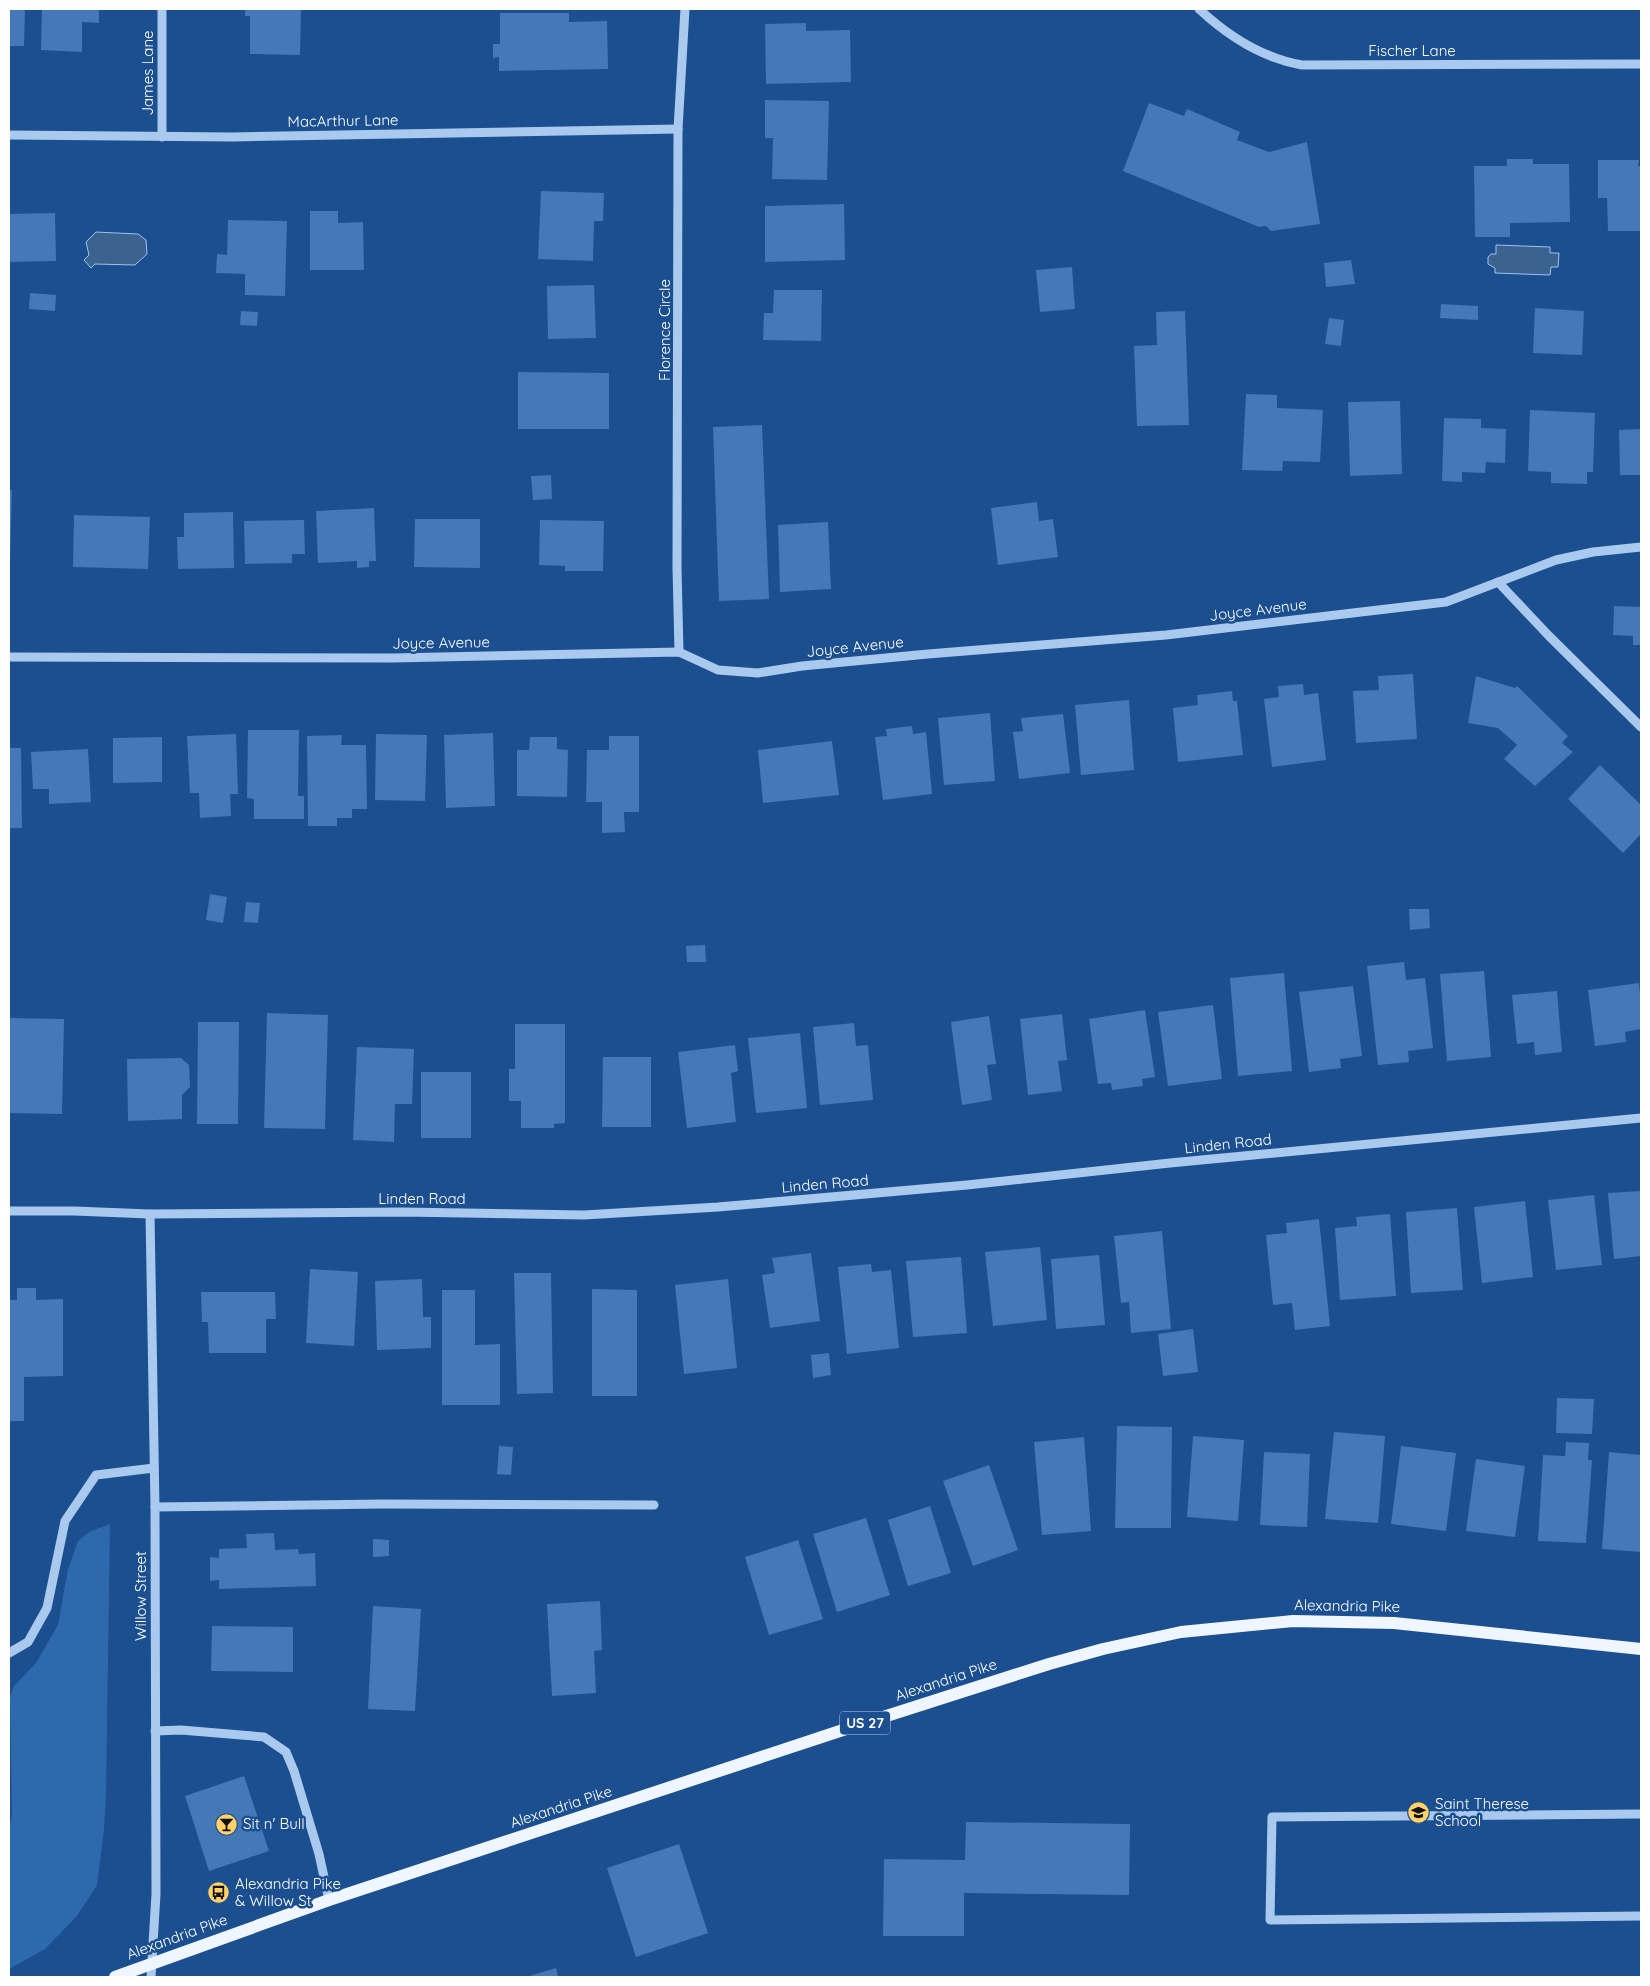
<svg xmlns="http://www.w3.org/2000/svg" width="1650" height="1986" viewBox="0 0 1650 1986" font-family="Quicksand,sans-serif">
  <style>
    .green { fill: #2e69ad }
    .water { fill: #3c6290; stroke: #9cc4f0 }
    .building { fill: #4478b7 }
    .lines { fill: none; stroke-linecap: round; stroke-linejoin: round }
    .minor { stroke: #a9c9ee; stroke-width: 9 }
    .major { stroke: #f0f6ff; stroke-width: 12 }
    .labels { text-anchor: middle; stroke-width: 5; stroke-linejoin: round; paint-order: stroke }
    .shield { fill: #1b4f8f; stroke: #bbcadd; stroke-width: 1 }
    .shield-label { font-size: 14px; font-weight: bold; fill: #fff }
    .street-label { font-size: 15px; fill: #fff; stroke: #1b4f8f }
    .poi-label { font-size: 15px; fill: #fff; stroke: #1b4f8f; text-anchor: start }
  </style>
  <rect width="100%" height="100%" fill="#1b4f8f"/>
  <!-- green -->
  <polygon class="green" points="110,1524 106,1794 104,1830 97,1885 77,1916 45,1949 9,1969 9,1829 12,1815 10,1696 14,1686 36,1663 58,1625 68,1569 78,1541 89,1532"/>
  <!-- water -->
  <g class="water">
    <polygon points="96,232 138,234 146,240 147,254 135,265 95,264 91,268 84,260 89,255 86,242"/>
    <polygon points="1496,245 1550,247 1550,253 1559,253 1558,267 1551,267 1550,275 1495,273 1495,268 1488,264 1488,257 1491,254 1496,254"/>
  </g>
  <!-- building -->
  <g class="building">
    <polygon points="9,9 25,9 24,46 9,46"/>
    <polygon points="42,9 99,9 99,23 82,22 82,52 41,50"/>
    <polygon points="245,9 301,9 300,55 250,54 250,16 245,16"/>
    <polygon points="500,13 569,13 569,22 607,21 608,69 499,71 499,57 493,58 493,44 500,44"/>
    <polygon points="806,23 806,31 850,30 851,82 766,84 765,24"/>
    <polygon points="765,100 829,101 827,180 772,179 773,138 765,138"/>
    <polygon points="1149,103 1184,116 1187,109 1240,132 1237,140 1269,152 1307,142 1320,224 1271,231 1266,226 1259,227 1123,171"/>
    <polygon points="1507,159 1533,159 1533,164 1569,164 1570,222 1510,223 1510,237 1475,237 1474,166 1507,166"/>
    <polygon points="1598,160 1639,160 1638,166 1641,166 1641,231 1608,231 1607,198 1598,198"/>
    <polygon points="541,191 604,193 603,221 594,221 593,261 538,259"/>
    <polygon points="844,204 845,260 765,262 765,206"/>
    <polygon points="310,211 338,211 338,223 363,222 364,270 310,270"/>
    <polygon points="55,213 56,261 9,262 9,214"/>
    <polygon points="228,220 287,221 285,296 245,295 245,274 216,273 217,254 227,255"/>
    <polygon points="1351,260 1355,284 1326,287 1324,263"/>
    <polygon points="1072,267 1075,309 1040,312 1036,270"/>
    <polygon points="594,285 596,338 548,339 547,286"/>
    <polygon points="774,290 822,290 821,341 763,340 764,313 773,313"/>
    <polygon points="30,293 56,295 55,311 29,309"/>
    <polygon points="1441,304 1478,306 1478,320 1440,318"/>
    <polygon points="1535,308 1584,311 1582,355 1533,353"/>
    <polygon points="241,311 258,312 257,326 240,325"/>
    <polygon points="1185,311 1189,425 1137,426 1134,346 1157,345 1156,312"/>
    <polygon points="1329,318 1344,320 1341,346 1325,344"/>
    <polygon points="518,372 609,373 609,429 518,429"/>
    <polygon points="1246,394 1277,395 1277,408 1323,410 1320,462 1283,461 1282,471 1242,470"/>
    <polygon points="1400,401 1402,474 1350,476 1348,402"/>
    <polygon points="1530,410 1595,413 1593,472 1587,472 1587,484 1551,483 1551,472 1528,471"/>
    <polygon points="1444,418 1481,419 1481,428 1506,429 1505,463 1486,462 1485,473 1462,472 1462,482 1442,481"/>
    <polygon points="762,425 769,599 719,601 713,427"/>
    <polygon points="1641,429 1641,475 1620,475 1619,430"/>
    <polygon points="551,475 552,499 533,500 531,476"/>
    <polygon points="9,490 12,490 10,564 9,564"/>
    <polygon points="1037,502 1039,521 1053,519 1058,557 998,565 991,508"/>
    <polygon points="374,508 376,561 369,561 369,567 357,568 357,561 318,563 316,511"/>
    <polygon points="233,512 234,568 178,569 177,537 184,537 184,513"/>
    <polygon points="74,515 150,517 148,569 73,567"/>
    <polygon points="415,519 480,519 480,568 414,567"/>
    <polygon points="304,520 305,554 292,554 292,563 245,564 244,521"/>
    <polygon points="540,520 604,521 603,571 565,571 565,566 539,565"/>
    <polygon points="828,522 831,589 780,592 778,525"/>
    <polygon points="1614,606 1641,607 1641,645 1633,645 1633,636 1613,635"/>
    <polygon points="1413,674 1417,739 1356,743 1353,691 1379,690 1378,676"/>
    <polygon points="1476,676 1515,688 1517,686 1568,736 1562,743 1573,752 1535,786 1504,759 1517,745 1498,728 1468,723"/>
    <polygon points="1303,684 1304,695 1318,693 1326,760 1272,767 1264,699 1279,697 1278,686"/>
    <polygon points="1232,691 1233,701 1237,701 1243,755 1178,762 1173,708 1198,705 1197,695"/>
    <polygon points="1129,700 1134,770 1081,775 1075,705"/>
    <polygon points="990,713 995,781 944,785 938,718"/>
    <polygon points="1063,714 1070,773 1019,779 1013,732 1023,731 1021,718"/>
    <polygon points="912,726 913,734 926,732 932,794 883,800 875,737 887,736 886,729"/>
    <polygon points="248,730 299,730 298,796 304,796 304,819 254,819 254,799 247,798"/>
    <polygon points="493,733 495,806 446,808 444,735"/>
    <polygon points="236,734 238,794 230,794 231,816 200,818 199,793 190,793 187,736"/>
    <polygon points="376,734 427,735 425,801 375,800"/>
    <polygon points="342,735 341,745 366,745 367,809 352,809 352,818 337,818 337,826 308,826 307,736"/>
    <polygon points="609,736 639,736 639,812 624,812 625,832 602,833 602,802 586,802 587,750 609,750"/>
    <polygon points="162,737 162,782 113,783 113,738"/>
    <polygon points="530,737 557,737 557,749 568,750 567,797 517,796 517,750 529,750"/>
    <polygon points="832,741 839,795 763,803 758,750"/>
    <polygon points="9,748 21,748 22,828 9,828"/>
    <polygon points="88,749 91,802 49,804 49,789 33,789 31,752"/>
    <polygon points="1600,765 1641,805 1641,834 1623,853 1568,799"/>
    <polygon points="210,894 227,897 223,923 206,920"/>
    <polygon points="246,902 260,903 258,923 244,922"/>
    <polygon points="1409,909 1429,909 1430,928 1410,930"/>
    <polygon points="705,945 706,962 687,962 686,946"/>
    <polygon points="1404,962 1406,980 1425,978 1433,1048 1408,1051 1409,1062 1378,1065 1367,966"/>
    <polygon points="1484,971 1491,1057 1447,1061 1440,974"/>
    <polygon points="1284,973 1292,1071 1238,1076 1230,978"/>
    <polygon points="1639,983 1641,1005 1641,1029 1625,1032 1626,1042 1595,1046 1588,990"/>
    <polygon points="1353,986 1362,1056 1340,1059 1341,1068 1309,1072 1299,992"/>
    <polygon points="1557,991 1562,1052 1535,1055 1534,1042 1517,1044 1512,995"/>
    <polygon points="1213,1005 1222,1079 1168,1086 1158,1012"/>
    <polygon points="1145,1010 1155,1077 1142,1079 1143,1086 1112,1090 1111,1083 1098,1084 1089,1019"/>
    <polygon points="267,1013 328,1015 325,1129 264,1128"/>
    <polygon points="1062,1014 1067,1060 1058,1061 1062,1091 1028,1095 1020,1019"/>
    <polygon points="989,1016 996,1064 987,1065 992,1100 962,1105 951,1022"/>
    <polygon points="9,1018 64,1019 62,1114 9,1113"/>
    <polygon points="198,1022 239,1022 238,1124 197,1124"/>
    <polygon points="854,1023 856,1046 868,1045 873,1100 820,1105 813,1027"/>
    <polygon points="515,1024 565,1024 565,1123 554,1124 554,1128 521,1128 521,1101 509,1101 509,1069 515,1069"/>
    <polygon points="800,1033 807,1108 756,1113 748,1038"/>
    <polygon points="735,1045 738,1071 731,1073 736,1122 687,1128 678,1052"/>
    <polygon points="357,1047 414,1049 412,1104 395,1104 394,1142 353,1140"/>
    <polygon points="603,1057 651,1057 651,1127 602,1127"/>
    <polygon points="181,1058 189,1065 190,1087 182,1095 182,1119 128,1121 127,1059"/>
    <rect x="421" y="1072" width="50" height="66"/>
    <polygon points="1641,1191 1641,1256 1614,1259 1608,1193"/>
    <polygon points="1594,1195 1602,1265 1556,1270 1548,1200"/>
    <polygon points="1525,1201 1533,1277 1482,1283 1474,1207"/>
    <polygon points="1457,1208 1463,1290 1411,1293 1406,1212"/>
    <polygon points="1390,1214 1396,1296 1340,1300 1335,1228 1357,1226 1356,1217"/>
    <polygon points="1319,1219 1330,1326 1295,1330 1292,1303 1273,1305 1266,1235 1287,1233 1286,1223"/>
    <polygon points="1162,1231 1171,1329 1131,1333 1129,1302 1121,1303 1114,1236"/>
    <polygon points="1040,1247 1047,1320 993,1326 985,1252"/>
    <polygon points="811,1253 820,1321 770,1328 762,1275 775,1273 772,1258"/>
    <polygon points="1099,1255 1105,1325 1056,1329 1051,1259"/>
    <polygon points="961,1257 967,1333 913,1337 906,1261"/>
    <polygon points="871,1264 872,1272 891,1270 899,1348 847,1354 838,1267"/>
    <polygon points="310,1269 358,1272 354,1346 306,1343"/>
    <polygon points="514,1273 551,1273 553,1393 517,1394"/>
    <polygon points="422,1279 423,1317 431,1317 431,1348 377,1350 375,1281"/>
    <polygon points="728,1279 737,1368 684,1374 675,1285"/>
    <polygon points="17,1288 36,1288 36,1300 63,1299 63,1376 24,1377 24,1421 9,1421 9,1300 17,1300"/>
    <polygon points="592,1289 637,1290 637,1396 592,1396"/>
    <polygon points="442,1290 475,1290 475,1345 500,1344 500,1405 442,1405"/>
    <polygon points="201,1292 275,1292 276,1319 266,1319 266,1353 209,1353 208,1322 202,1322"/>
    <polygon points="1193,1329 1198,1372 1163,1376 1158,1334"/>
    <polygon points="829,1353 831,1375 813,1378 811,1355"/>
    <polygon points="1557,1398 1594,1399 1592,1434 1556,1433"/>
    <polygon points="1117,1426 1172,1427 1171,1528 1115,1528"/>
    <polygon points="1334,1432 1385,1436 1378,1523 1325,1519"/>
    <polygon points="1193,1436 1244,1440 1238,1521 1187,1517"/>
    <polygon points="1084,1437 1091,1531 1042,1535 1034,1442"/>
    <polygon points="1566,1442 1589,1443 1588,1460 1592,1460 1586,1543 1538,1541 1543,1455 1565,1456"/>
    <polygon points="499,1446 513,1447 511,1475 497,1474"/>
    <polygon points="1401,1446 1456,1453 1446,1531 1391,1524"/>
    <polygon points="1264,1452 1310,1454 1307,1527 1260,1525"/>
    <polygon points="1609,1452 1641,1455 1641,1552 1602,1549"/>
    <polygon points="1476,1459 1525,1466 1515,1537 1466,1531"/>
    <polygon points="989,1465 1018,1550 973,1566 943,1481"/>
    <polygon points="930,1506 951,1573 908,1586 888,1520"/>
    <polygon points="866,1518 890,1595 837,1612 813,1534"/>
    <polygon points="274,1533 275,1550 298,1549 299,1554 315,1553 316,1586 219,1589 219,1580 210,1581 210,1557 219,1558 219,1549 247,1548 246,1534"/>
    <polygon points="373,1539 389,1540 389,1556 373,1557"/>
    <polygon points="798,1540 823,1619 769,1635 745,1557"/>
    <polygon points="600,1601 602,1650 594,1651 596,1693 552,1696 547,1604"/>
    <polygon points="373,1606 421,1609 415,1711 368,1709"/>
    <polygon points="212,1626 293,1627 293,1672 211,1671"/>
    <polygon points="244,1776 269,1851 209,1871 185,1796"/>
    <polygon points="966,1822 1130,1824 1129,1895 964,1893 964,1936 883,1936 884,1859 965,1860"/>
    <polygon points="679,1844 708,1933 636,1957 607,1868"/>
    <polygon points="556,1968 558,1977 526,1977"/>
  </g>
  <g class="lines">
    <!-- minor -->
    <g class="minor">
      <polyline points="162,9 162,137"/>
      <path d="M1199,9C1228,36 1262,58 1302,65L1641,64"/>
      <polyline points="9,135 233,137 678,129"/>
      <polyline points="1498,582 1549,636 1641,727"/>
      <polyline points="679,652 677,568 678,129 685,9"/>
      <polyline points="9,657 393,658 679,652 718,670 758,673 802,666 928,654 1166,635 1446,602 1556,560 1593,552 1641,547"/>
      <polyline points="9,1211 74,1211 150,1214 403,1212 584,1215 718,1207 967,1185 1170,1163 1641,1118"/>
      <polyline points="150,1214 155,1507 156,1894 151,1977"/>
      <polyline points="155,1507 382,1504 654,1505"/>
      <polyline points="9,1653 28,1642 47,1608 65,1521 96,1475 154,1468"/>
      <polyline points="155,1731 181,1730 264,1737 286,1752 294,1771 319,1854 329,1900"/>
      <polyline points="1641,1814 1272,1817 1270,1920 1641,1916"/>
    </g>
    <!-- major -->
    <polyline class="major" points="115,1977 329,1900 849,1728 1049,1664 1103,1649 1181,1632 1293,1621 1394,1623 1641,1649"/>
  </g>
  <!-- icons -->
  <defs>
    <symbol id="school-disc" viewBox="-11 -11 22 22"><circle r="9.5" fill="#ffd166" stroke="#1b4f8f"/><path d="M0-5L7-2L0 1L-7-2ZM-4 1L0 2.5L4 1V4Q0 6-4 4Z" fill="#111"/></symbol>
    <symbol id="bar-disc" viewBox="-11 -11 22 22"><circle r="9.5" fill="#ffd166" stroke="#1b4f8f"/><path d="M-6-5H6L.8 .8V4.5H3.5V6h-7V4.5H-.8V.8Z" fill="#111"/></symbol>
    <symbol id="bus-disc" viewBox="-11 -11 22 22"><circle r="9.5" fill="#ffd166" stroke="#1b4f8f"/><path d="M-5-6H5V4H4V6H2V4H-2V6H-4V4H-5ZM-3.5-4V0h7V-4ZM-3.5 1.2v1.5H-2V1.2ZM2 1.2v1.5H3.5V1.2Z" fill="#111"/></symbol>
  </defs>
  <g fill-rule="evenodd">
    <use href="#school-disc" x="1406" y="1800" width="25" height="25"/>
    <use href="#bar-disc" x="214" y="1812" width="25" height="25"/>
    <use href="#bus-disc" x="206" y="1880" width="25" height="25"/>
  </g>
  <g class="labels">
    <!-- shield labels -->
    <rect class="shield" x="840" y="1711.5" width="50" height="23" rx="4"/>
    <g class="shield-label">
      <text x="865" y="1728">US 27</text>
    </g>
    <!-- street labels -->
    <g class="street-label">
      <text x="1412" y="56">Fischer Lane</text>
      <text transform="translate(148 73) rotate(-90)" y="5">James Lane</text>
      <text transform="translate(343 121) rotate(-1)" y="5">MacArthur Lane</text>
      <text transform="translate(665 330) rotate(-90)" y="5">Florence Circle</text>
      <text transform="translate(1258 610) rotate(-7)" y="5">Joyce Avenue</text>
      <text transform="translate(441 643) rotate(-1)" y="5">Joyce Avenue</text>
      <text transform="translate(855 647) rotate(-6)" y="5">Joyce Avenue</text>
      <text transform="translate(1228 1144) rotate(-6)" y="5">Linden Road</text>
      <text transform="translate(825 1184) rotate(-5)" y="5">Linden Road</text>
      <text x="422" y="1204">Linden Road</text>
      <text transform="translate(141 1596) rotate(-90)" y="5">Willow Street</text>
      <text transform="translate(1347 1606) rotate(1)" y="5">Alexandria Pike</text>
      <text transform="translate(946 1680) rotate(-18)" y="5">Alexandria Pike</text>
      <text transform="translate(561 1807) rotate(-18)" y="5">Alexandria Pike</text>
      <text transform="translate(177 1937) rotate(-20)" y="5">Alexandria Pike</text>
    </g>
    <!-- poi labels -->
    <g class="poi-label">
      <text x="1435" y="1809">Saint Therese<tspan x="1435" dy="17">School</tspan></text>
      <text x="243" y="1829">Sit n' Bull</text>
      <text x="235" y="1889">Alexandria Pike<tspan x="235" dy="17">&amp; Willow St</tspan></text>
    </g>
  </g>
  <!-- border -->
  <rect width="1650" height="1986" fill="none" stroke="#ffffff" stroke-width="20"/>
</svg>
